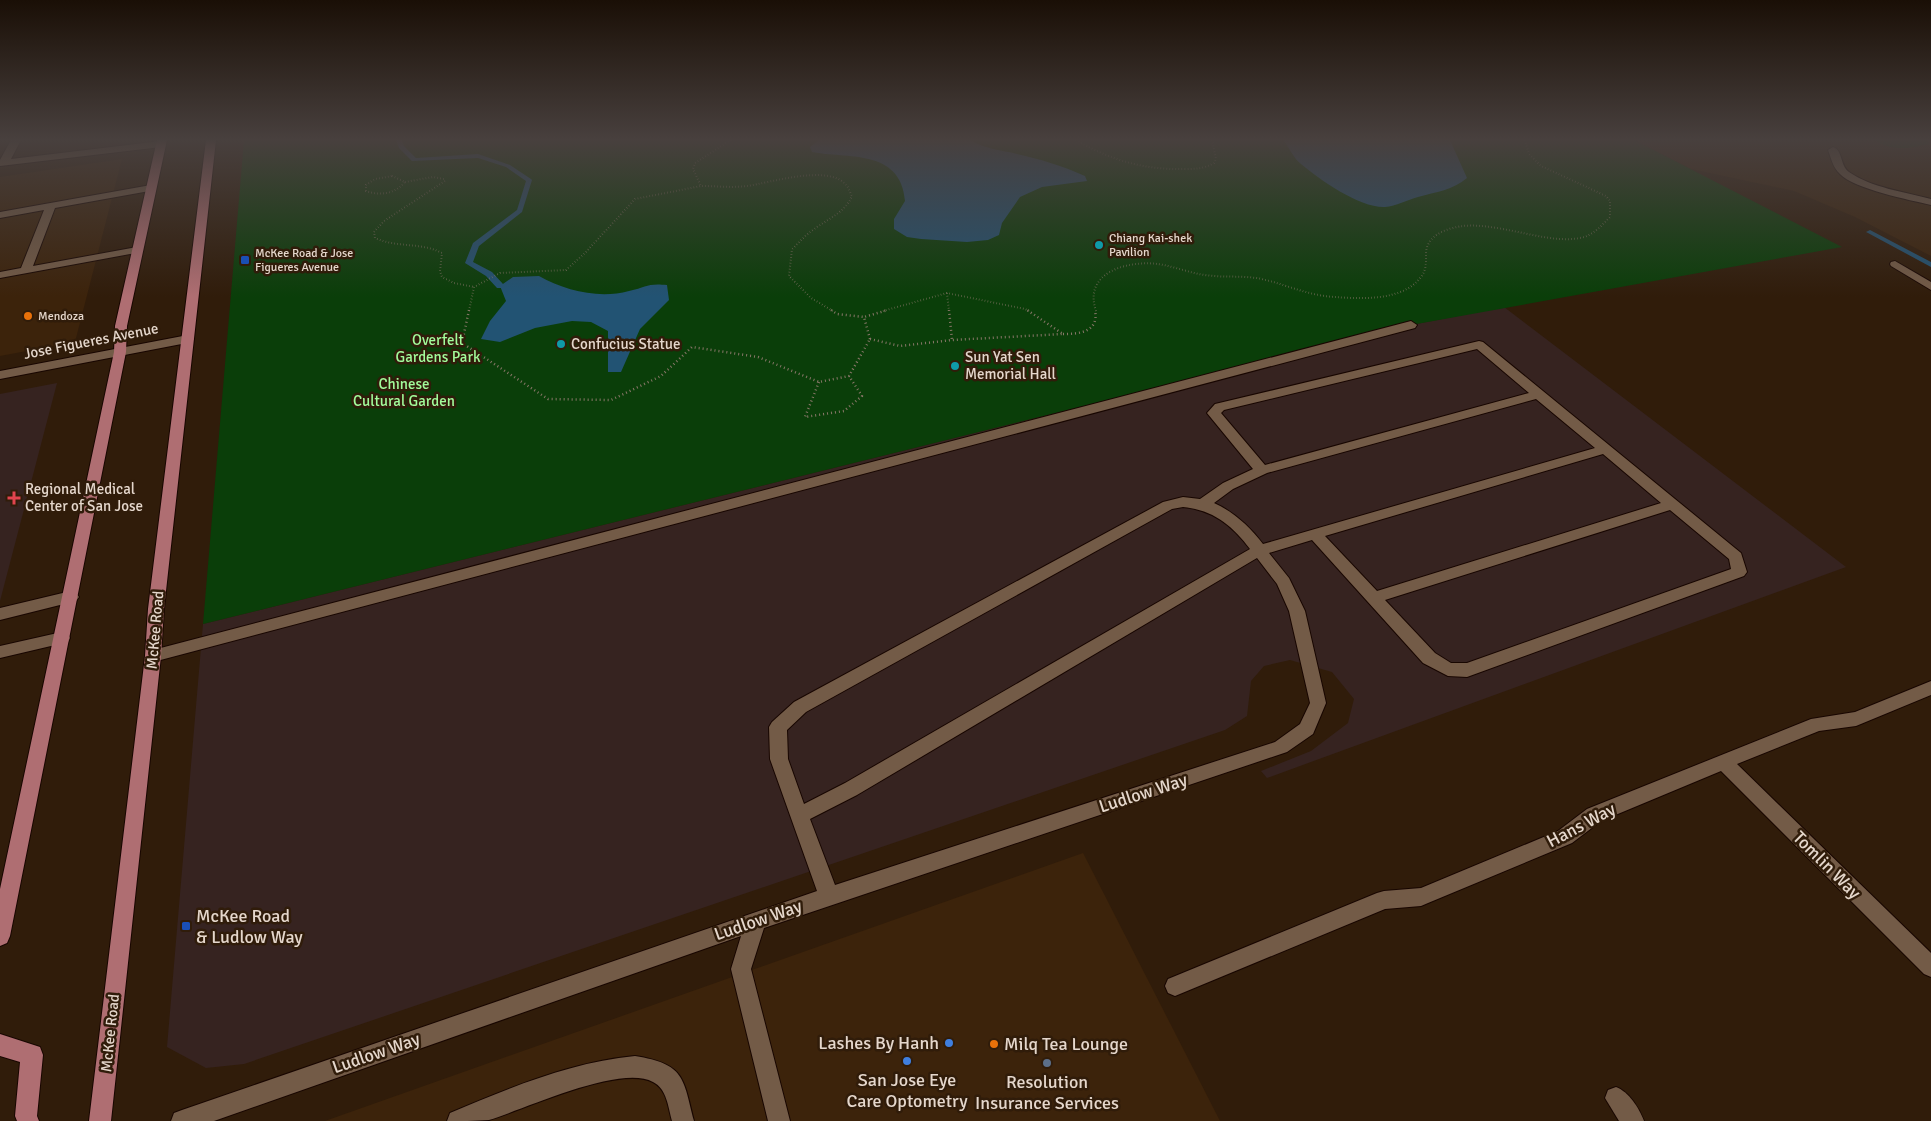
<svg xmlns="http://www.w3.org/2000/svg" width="1931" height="1121" viewBox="0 0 1931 1121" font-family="Signika,sans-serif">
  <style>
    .built { fill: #3c230b }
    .medical { fill: #362320 }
    .green { fill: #0a3e09 }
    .water { fill: #225373 }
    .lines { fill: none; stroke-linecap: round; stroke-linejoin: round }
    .stream { fill: #225373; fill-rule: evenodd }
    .minor-casing { stroke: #180600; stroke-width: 2 }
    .major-casing { stroke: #180600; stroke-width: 2 }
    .path-far1 { stroke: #887768; stroke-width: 2; stroke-dasharray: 0.5 2.5; stroke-linecap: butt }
    .path { stroke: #887768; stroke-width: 2.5; stroke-dasharray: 1 3; stroke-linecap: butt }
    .minor { fill: #735b47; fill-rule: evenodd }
    .major { fill: #af6e72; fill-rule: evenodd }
    .culture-dot { fill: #0f9aa8; stroke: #301c0a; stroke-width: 2 }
    .transit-dot { fill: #1a4fb4; stroke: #301c0a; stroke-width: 2 }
    .food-dot { fill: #e8710a; stroke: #301c0a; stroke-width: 2 }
    .health-dot { fill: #e0444e; stroke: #301c0a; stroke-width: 2 }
    .shop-dot { fill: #3f7fe0; stroke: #301c0a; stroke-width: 2 }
    .service-dot { fill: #5c6f8a; stroke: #301c0a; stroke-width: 2 }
    .labels { text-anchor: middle; stroke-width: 5; stroke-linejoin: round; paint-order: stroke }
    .far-poi-label { font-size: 12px; fill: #e5d7cc; stroke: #301c0a; text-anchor: start }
    .park-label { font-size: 15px; fill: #a2fc9b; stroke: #301c0a }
    .street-label { font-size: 15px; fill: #e5d7cc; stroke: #301c0a }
    .poi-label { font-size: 15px; fill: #e5d7cc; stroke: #301c0a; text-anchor: start }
    .near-street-label { font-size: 18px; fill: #e5d7cc; stroke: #301c0a }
    .near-poi-label { font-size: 18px; fill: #e5d7cc; stroke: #301c0a; text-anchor: start }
  </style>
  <rect width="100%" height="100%" fill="#301c0a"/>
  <!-- built -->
  <g class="built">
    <polygon points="1634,140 1931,140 1931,256 1855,217 1794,191 1691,169"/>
    <polygon points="122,159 75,342 0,356 0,177"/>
    <polygon points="1083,853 1220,1121 325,1121"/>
  </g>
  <!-- medical -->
  <g class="medical">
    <polygon points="1504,307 1846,567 1267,778 1261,771 1311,751 1348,723 1354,699 1332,672 1290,660 1264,666 1251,681 1247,716 1225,730 244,1064 206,1068 167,1047 203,624 1411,325"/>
    <polygon points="57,383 0,601 0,394"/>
  </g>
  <!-- green -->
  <g class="green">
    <polygon points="244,140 1634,140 1842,247 1411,325 203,624"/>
    <path d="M1875,140H1927L1929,144C1910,148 1892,152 1875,140Z"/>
  </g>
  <!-- water -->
  <g class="water">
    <path d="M819,140H971C984,149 1002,150 1017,154C1040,159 1063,166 1085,176L1087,181L1042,187L1020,197L1002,223L999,235L988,240L967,242L921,239L907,237L894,229V219L905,201C901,148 846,159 812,152L810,147Z"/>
    <path d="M1283,140H1450L1467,178C1453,190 1436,192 1418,197C1407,200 1396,206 1385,207C1360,208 1320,180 1301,164C1294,159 1289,147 1283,140Z"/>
    <path d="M539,276C566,291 599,299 629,291C647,287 647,283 667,285L669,300L640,329L621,372H608V331L591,322L572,321L535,328L500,342L481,339L490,321L506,301L500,286L513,277Z"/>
  </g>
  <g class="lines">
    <!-- stream -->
    <g class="stream">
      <polygon points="396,140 402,140 404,146 416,158 478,154 510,165 531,179 532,180 522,212 479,246 473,262 492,272 503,284 503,288 497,288 486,276 465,263 473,243 517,210 526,181 506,167 478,158 412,161 399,148"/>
      <polygon points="1870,230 1931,262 1931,267 1868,233 1866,232"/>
    </g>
    <defs>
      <g id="minor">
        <polygon points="11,140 21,140 11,159 161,141 166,144 161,147 0,166 0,160"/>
        <path d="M1833,147C1843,150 1840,166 1849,172C1872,188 1905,192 1931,199V205C1910,200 1854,189 1840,174C1833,168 1831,158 1828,150Z"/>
        <polygon points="151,185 156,188 155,190 55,208 33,266 137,247 141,248 142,250 141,252 0,278 0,272 21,268 44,210 0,218 0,212"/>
        <polygon points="1895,261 1931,282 1931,290 1891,266 1890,264 1891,262"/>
        <polygon points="1411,321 1417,325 1415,328 153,662 147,661 145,656 147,651 153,650"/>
        <polygon points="188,335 194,339 192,342 0,379 0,371"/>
        <path d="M1479,341L1483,342L1741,553L1747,572L1744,576L1467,677L1448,676L1423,663L1312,540L1269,553L1289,578L1305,611L1326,703L1313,734L1287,752L764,928L751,969L790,1121H768L731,969L741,936L214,1121H171L174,1113L182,1110L817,891L770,759L769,727L772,722L794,702L1163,502L1183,497L1200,499L1223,483L1253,469L1207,413L1215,404ZM1477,349L1529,393L1265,465L1221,413L1224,410ZM1536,399L1595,448L1263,544C1250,527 1234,512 1214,503L1233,489L1267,473ZM1603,454L1661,503L1377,591L1325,536ZM1183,507C1213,510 1232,525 1250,549L845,783L804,804L788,759L787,730L806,712L1172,509ZM1670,510L1729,559L1731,569L1467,663H1451L1435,653L1385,600ZM1257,558L1277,584L1289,611L1310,703L1300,724L1275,742L835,885L810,819L857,795Z"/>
        <polygon points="71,591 76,593 79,597 76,601 0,620 0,608"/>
        <polygon points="62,632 68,634 70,638 68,642 0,658 0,646"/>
        <polygon points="1931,681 1931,695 1856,726 1819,731 1737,764 1931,953 1931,977 1924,974 1721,771 1601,821 1572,843 1428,903 1421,906 1385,909 1175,996 1168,993 1165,986 1168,979 1377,893 1384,891 1421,888 1558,831 1587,809 1811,719 1855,712"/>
        <path d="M635,1056C685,1064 683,1078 694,1121H672C668,1107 667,1089 653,1082C620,1064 523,1110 489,1120C476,1121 459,1121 447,1121L450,1113C509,1088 571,1062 635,1056Z"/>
        <path d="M1616,1087C1629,1092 1639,1108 1644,1121H1619L1605,1098L1608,1090Z"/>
      </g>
      <g id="major">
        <polygon points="157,140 167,140 127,326 126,352 10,936 7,943 0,946 0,889 114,352 115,326"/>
        <polygon points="206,140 216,140 164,609 161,656 111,1121 89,1121 145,656 148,609"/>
        <polygon points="0,1034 40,1047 43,1055 37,1116 39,1121 17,1121 15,1116 20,1062 0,1056"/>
      </g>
    </defs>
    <!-- minor casing -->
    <use href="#minor" class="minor-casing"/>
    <!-- major casing -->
    <use href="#major" class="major-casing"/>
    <!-- path-far1 -->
    <g class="path-far1">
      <path d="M731,140L695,163L693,169L701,186C716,186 732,188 747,186C770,183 830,163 847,186C849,188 850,193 852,196C845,213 827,219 813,230C805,235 799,243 792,249L789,276L811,298L833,311"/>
      <path d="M1076,140C1110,160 1144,170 1184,169C1195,169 1204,169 1214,163L1216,159L1212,140"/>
      <path d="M392,176L405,182C395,194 380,196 366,191V185L375,179Z"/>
      <path d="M405,182L433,177L444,179L445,181L384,221L374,232L375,238C397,248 421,242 442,253L440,271L442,277L454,283L474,287"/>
      <polyline points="947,293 949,311"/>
      <polyline points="469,311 474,287 500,273 566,270 585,253 635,199 701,186"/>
      <polyline points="883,311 947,293 1025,309 1029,311"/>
      <path d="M1096,311C1094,305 1093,299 1094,293C1098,267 1137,261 1157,264C1174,266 1189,273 1205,275C1224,278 1243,275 1262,279C1287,285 1310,296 1335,297C1362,299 1403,301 1421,277C1427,269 1426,261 1426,252C1428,234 1448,228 1463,226C1502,222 1555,248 1587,236C1596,232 1603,224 1610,217V201L1606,196L1541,166L1529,154L1525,140"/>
    </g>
    <!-- path -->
    <g class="path">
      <polyline points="469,310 462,343 548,399 611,400 661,376 692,347 758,357 819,382 849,376 870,339"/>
      <polyline points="831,310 837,314 864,317"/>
      <polyline points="949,310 952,340"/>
      <path d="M1063,334C1080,334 1099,332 1095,310"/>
      <polyline points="870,339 900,346 952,340 1063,334 1027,310"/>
      <polyline points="870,339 864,317 888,310"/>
      <polyline points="819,382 805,417 844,411 862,396 849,376"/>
    </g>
    <!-- minor -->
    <use href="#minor" class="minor"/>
    <!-- major -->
    <use href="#major" class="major"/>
  </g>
  <!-- sky -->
  <linearGradient id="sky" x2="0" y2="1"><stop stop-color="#1a0f06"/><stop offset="0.47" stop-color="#48403e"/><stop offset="1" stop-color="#48403e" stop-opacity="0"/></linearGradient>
  <rect width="1931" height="297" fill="url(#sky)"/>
  <!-- markers -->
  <g class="culture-dot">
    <circle cx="1099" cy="245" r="5"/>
    <circle cx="561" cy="344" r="5"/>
    <circle cx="955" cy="366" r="5"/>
  </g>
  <g class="transit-dot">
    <rect x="240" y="255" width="10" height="10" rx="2.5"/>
    <rect x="181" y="921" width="10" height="10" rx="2.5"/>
  </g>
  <g class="food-dot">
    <circle cx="28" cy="316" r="5"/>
    <circle cx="994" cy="1044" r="5"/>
  </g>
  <path class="health-dot" d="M11.5 490.5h5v5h5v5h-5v5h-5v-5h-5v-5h5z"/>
  <g class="shop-dot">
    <circle cx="949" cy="1043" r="5"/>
    <circle cx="907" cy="1061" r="5"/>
  </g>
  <circle class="service-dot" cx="1047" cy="1063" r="5"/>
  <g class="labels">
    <!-- far-poi labels -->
    <g class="far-poi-label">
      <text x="1109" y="242">Chiang Kai-shek<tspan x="1109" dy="14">Pavilion</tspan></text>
      <text x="255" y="257">McKee Road &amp; Jose<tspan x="255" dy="14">Figueres Avenue</tspan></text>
      <text x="38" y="320">Mendoza</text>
    </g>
    <!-- park labels -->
    <g class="park-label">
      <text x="438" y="345">Overfelt<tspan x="438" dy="17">Gardens Park</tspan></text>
      <text x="404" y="389">Chinese<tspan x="404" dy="17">Cultural Garden</tspan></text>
    </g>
    <!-- street labels -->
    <g class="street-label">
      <text transform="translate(91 341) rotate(-11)" y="5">Jose Figueres Avenue</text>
      <text transform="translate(155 630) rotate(-85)" y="5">McKee Road</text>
      <text transform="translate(110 1033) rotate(-84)" y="5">McKee Road</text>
    </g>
    <!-- poi labels -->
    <g class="poi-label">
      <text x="571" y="349">Confucius Statue</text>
      <text x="965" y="362">Sun Yat Sen<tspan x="965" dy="17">Memorial Hall</tspan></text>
      <text x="25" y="494">Regional Medical<tspan x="25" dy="17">Center of San Jose</tspan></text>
    </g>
    <!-- near-street labels -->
    <g class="near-street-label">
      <text transform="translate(1143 793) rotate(-18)" y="6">Ludlow Way</text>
      <text transform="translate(1581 825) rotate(-28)" y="6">Hans Way</text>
      <text transform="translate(1827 865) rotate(45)" y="6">Tomlin Way</text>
      <text transform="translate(758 920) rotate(-19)" y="6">Ludlow Way</text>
      <text transform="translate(376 1053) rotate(-19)" y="6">Ludlow Way</text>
    </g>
    <!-- near-poi labels -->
    <g class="near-poi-label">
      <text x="196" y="922">McKee Road<tspan x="196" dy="21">&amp; Ludlow Way</tspan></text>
      <text x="939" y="1049" text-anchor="end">Lashes By Hanh</text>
      <text x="1004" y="1050">Milq Tea Lounge</text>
      <text x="907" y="1086" text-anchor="middle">San Jose Eye<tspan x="907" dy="21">Care Optometry</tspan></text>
      <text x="1047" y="1088" text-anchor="middle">Resolution<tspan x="1047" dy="21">Insurance Services</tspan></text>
    </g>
  </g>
</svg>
